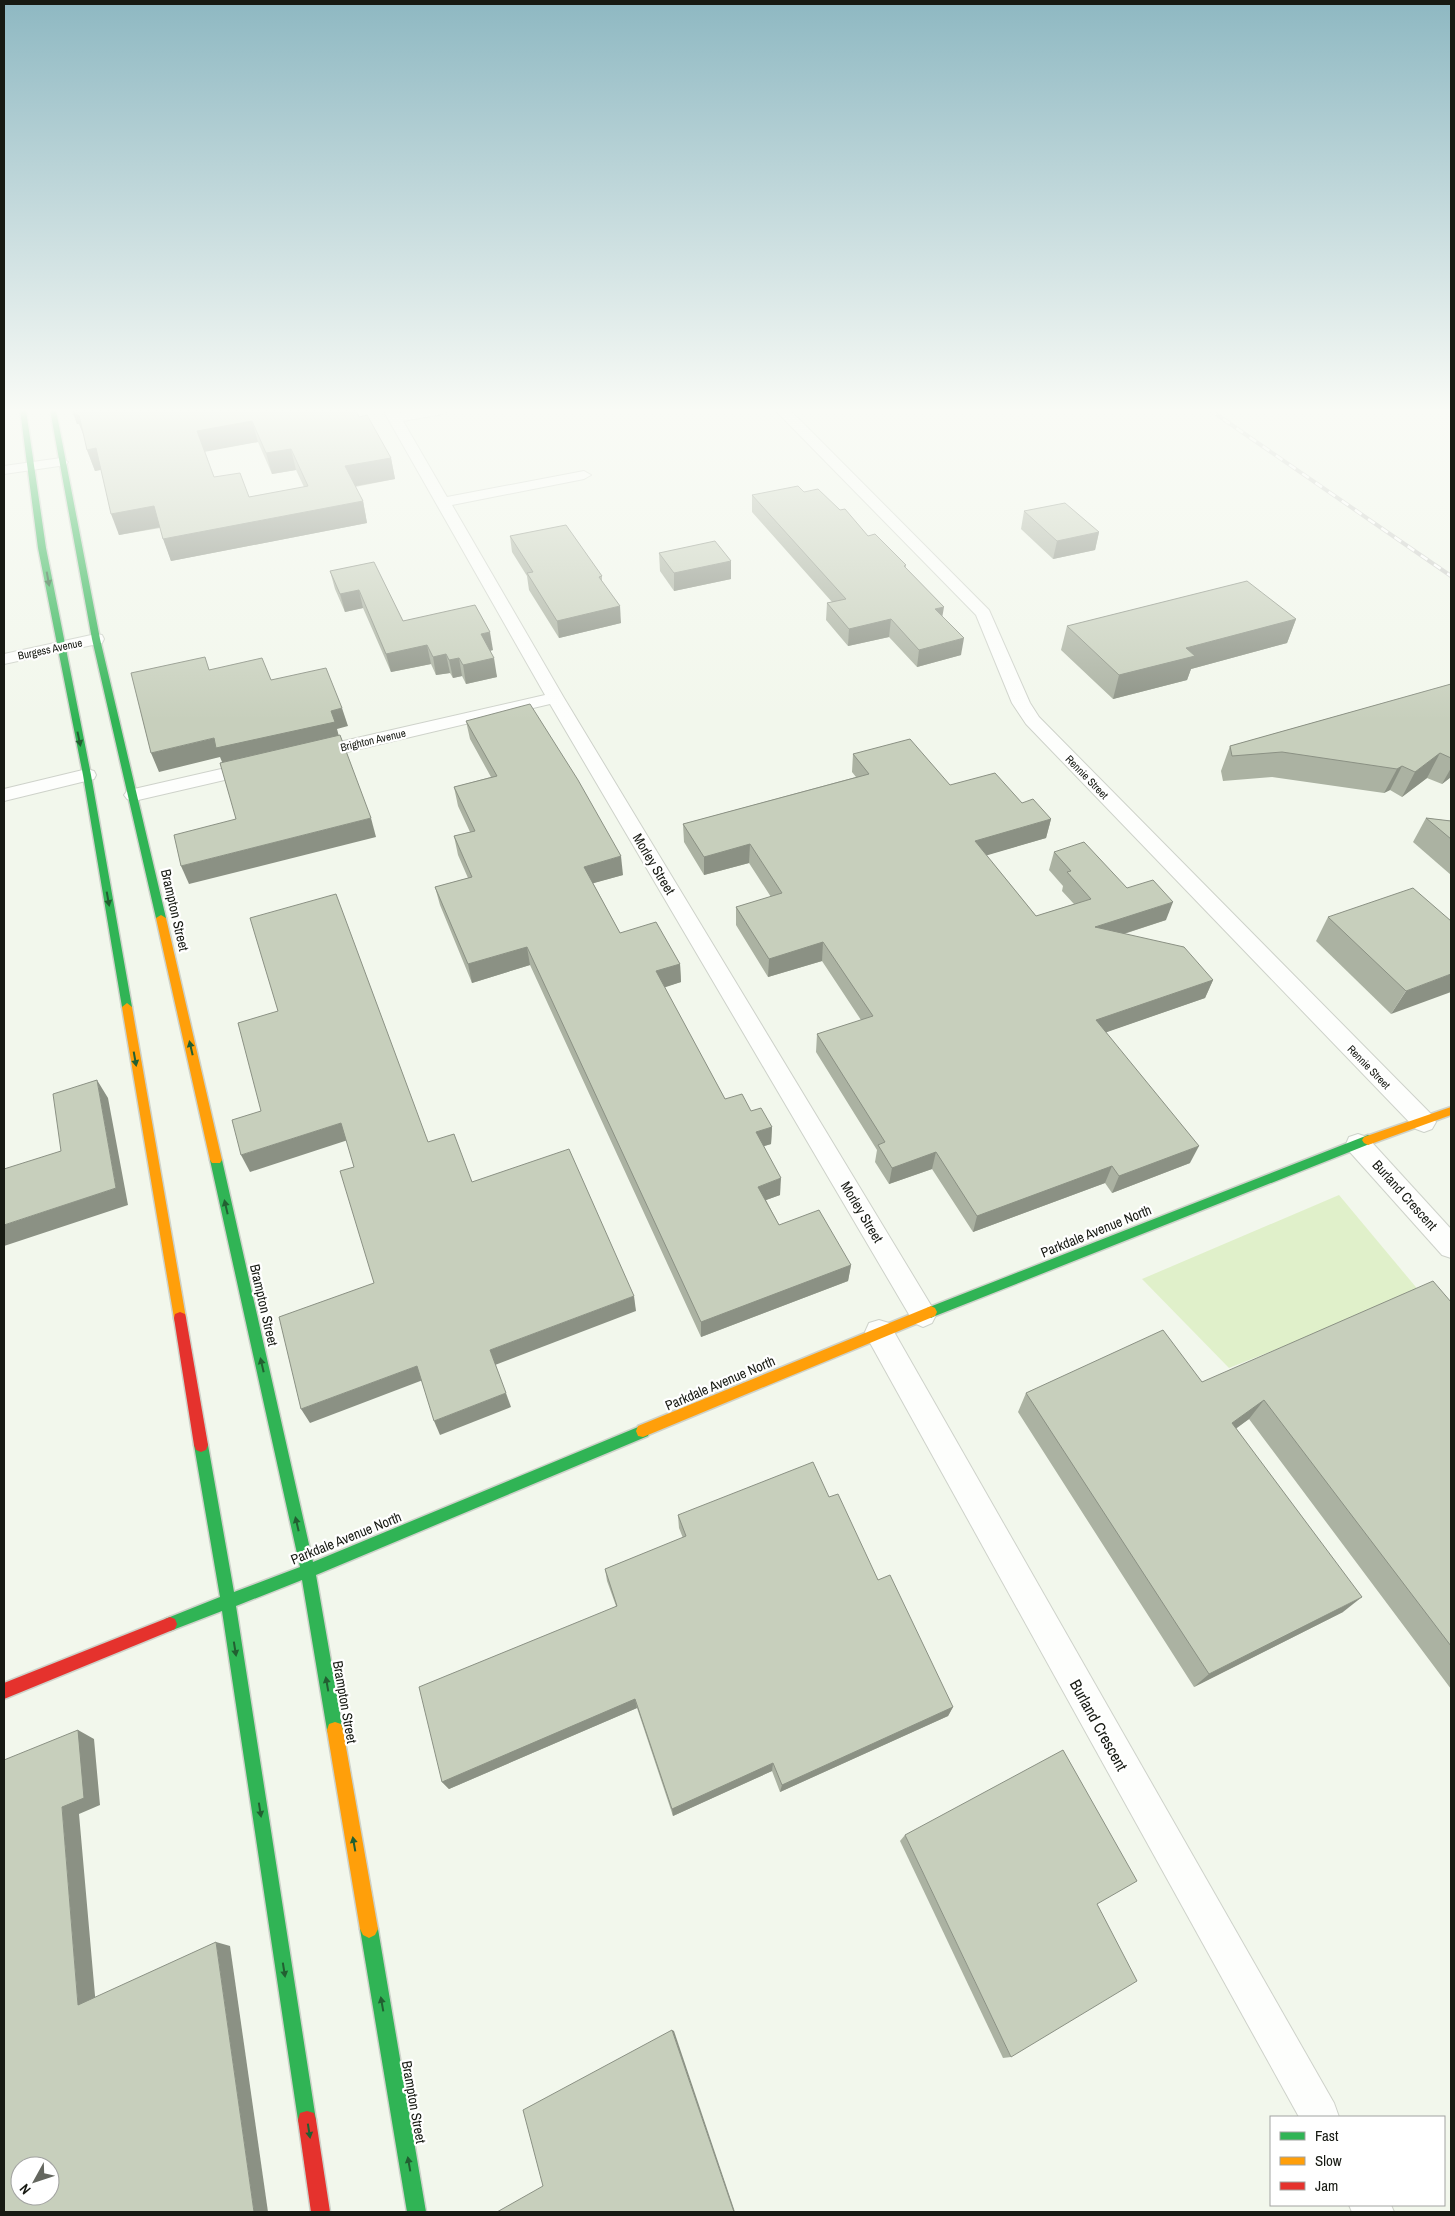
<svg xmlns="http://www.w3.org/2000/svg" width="1455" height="2216" viewBox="0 0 1455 2216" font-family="'Archivo Narrow',sans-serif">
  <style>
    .green { fill: #e0f0ca }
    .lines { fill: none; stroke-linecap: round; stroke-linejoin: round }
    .street-casing { stroke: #ced2ca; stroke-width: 2 }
    .fast-casing { stroke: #ced2ca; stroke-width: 3 }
    .slow-casing { stroke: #ced2ca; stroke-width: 3 }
    .jam-casing { stroke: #ced2ca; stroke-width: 3 }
    .street { fill: #fdfefc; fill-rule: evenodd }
    .fast { fill: #30b455; fill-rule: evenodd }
    .slow { fill: #ff9f0a; fill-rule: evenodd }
    .jam { fill: #e5322d; fill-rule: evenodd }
    .rail-casing { stroke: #cacbc8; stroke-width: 4 }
    .rail { stroke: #fff; stroke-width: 2.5; stroke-dasharray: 8; stroke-linecap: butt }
    .wall { fill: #abb2a2; fill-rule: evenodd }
    .shaded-wall { fill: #8b9184 }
    .building { fill: #c7cfbc; stroke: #8b9184; fill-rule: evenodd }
    .oneway { fill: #225f31 }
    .labels { text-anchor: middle; stroke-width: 4.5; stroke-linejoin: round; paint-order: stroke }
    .far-street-label { font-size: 11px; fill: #171a13; stroke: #fff }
    .street-label { font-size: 14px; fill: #171a13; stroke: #fff }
    .near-street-label { font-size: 16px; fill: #171a13; stroke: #fff }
  </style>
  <rect width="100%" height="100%" fill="#f2f7ec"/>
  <!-- green -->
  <polygon class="green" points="1339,1195 1420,1292 1229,1368 1142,1279"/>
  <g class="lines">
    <defs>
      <g id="street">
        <polygon points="383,410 397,410 399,413 419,410 450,410 443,414 403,421 447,497 584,471 591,475 584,479 452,505 564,698 932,1307 936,1315 932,1323 923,1327 914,1323 550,704 313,760 306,758 304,754 306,750 313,748 545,695"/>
        <polygon points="775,410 790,410 989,610 1030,703 1039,717 1432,1115 1436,1122 1432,1129 1424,1132 1416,1129 1026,724 1012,703 976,615"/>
        <polygon points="61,458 68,462 66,465 4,474 4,466"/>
        <polygon points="96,634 102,635 104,639 102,643 4,664 4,654"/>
        <polygon points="256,761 263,763 265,767 263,771 134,801 127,799 124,795 127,791 134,789"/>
        <polygon points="87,769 94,771 96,775 94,779 4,801 4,789"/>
        <polygon points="1358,1134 1367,1137 1451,1229 1451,1258 1442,1255 1349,1151 1346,1144 1349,1137"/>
        <polygon points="879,1320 889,1323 1334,2103 1339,2117 1299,2117 869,1341 865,1332 869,1323"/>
        <polygon points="1349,2205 1391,2205 1394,2212 1352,2212"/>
      </g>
      <g id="fast">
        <polygon points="20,410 26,410 46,548 91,775 132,1007 127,1011 122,1007 83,775 38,548"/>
        <polygon points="50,410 56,410 100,639 166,918 161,921 156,918 92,639"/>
        <polygon points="1368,1135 1372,1137 1374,1140 1372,1143 935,1316 931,1318 927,1316 925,1312 927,1308"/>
        <polygon points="216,1155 220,1157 222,1160 313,1562 643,1425 648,1426 650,1431 648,1436 316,1575 343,1730 341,1736 335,1738 329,1736 327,1730 302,1580 236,1606 316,2120 314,2127 307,2129 300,2127 298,2120 222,1611 170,1631 165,1629 163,1624 165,1619 220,1597 194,1445 196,1440 201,1438 206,1440 208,1445 234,1592 300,1567 210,1160 212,1157"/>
        <polygon points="369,1920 375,1923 378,1929 426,2212 407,2212 360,1929 363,1923"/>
      </g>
      <g id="slow">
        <polygon points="161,915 166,918 222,1160 220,1163 212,1163 210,1160 156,918"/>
        <polygon points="127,1003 132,1007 186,1318 185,1322 180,1324 175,1322 174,1318 122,1007"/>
        <polygon points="1451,1107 1451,1115 1368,1145 1364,1143 1362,1140 1364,1137"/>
        <polygon points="931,1306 935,1308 937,1312 935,1316 643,1437 638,1436 636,1431 638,1426"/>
        <polygon points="335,1722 341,1724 343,1730 378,1929 375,1935 369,1938 363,1935 360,1929 327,1730 329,1724"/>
      </g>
      <g id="jam">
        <polygon points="180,1312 185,1314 186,1318 208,1445 206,1450 201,1452 196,1450 194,1445 174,1318 175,1314"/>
        <polygon points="170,1617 175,1619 177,1624 175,1629 4,1699 4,1683"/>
        <polygon points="307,2111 314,2113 316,2120 330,2212 311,2212 298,2120 300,2113"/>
      </g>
    </defs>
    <!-- street casing -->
    <use href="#street" class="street-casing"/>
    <!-- fast casing -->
    <use href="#fast" class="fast-casing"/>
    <!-- slow casing -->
    <use href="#slow" class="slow-casing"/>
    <!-- jam casing -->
    <use href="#jam" class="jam-casing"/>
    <!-- street -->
    <use href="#street" class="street"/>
    <!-- fast -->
    <use href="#fast" class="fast"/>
    <!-- slow -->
    <use href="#slow" class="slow"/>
    <!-- jam -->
    <use href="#jam" class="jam"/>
    <defs>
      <polyline id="rail" points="1210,410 1451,576"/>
    </defs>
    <!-- rail casing -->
    <use href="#rail" class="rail-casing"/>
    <!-- rail -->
    <use href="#rail" class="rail"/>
  </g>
  <!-- wall -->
  <g class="wall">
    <path d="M72,410L359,417L391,458L395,479L355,487L363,501L367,523L171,561L160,528L119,535L101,470L95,471L87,450L84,436L79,424H77ZM258,442L272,474L296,470L304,487L249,497L214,477L205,451Z"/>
    <polygon points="804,492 840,510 868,536 906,565 906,568 942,616 961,655 917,667 889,637 848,646 826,620 827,603 832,602 752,512 752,495"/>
    <polygon points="1024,511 1099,532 1095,550 1053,559 1021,529"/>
    <polygon points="510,536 602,576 602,581 621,623 559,638 529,590 527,576 512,552"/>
    <polygon points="659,553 731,561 731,579 674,591 660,571"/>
    <polygon points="330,571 403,621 493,650 490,651 497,677 466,684 462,676 453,678 450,673 436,675 431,664 391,672 363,608 345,612 335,589"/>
    <polygon points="1296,619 1287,643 1191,669 1187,680 1113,699 1061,650 1067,626"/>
    <polygon points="1451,684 1451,777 1442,784 1427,778 1402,797 1390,790 1384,793 1272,777 1223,781 1221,771 1230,746"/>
    <polygon points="466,721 623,875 593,883 620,933 680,964 681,982 664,987 725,1099 751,1111 772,1127 771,1144 764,1146 780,1195 766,1200 779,1225 851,1265 848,1281 701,1337 530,965 472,983 440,905 435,887 468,878 458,855 454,836 470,832 458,806 454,787 491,777 470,739"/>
    <polygon points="853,754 950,785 1022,803 1051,819 1046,838 986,855 1036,916 1074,904 1062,891 1063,886 1049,870 1054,852 1127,888 1166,920 1124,934 1213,980 1205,998 1106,1032 1190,1163 1112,1193 1105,1183 973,1232 932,1169 889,1184 875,1162 877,1150 816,1052 817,1034 861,1020 822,961 768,977 736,925 736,907 771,897 749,863 704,875 684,842 683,824 856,777 852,772"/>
    <polygon points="1426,818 1451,821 1451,875 1413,842"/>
    <polygon points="1328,917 1451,921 1391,1014 1316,941"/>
    <polygon points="1451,1302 1451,1689 1249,1419 1236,1428 1343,1612 1194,1687 1018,1412 1026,1393 1202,1382"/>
    <polygon points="829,1497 953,1707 948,1716 780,1792 772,1771 673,1816 637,1708 449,1789 442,1782 616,1606 607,1581 605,1569 683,1538 679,1528 678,1515"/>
    <polygon points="905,1835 1011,2057 1003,2058 900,1841"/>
  </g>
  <!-- shaded-wall -->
  <g class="shaded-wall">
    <polygon points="72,410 76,410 79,415 84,436 79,424 77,424"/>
    <polygon points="252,421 258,442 204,452 197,431"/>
    <polygon points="96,448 104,469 95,471 87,450"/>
    <polygon points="291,449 296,470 272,474 266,453"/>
    <polygon points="391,458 395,479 350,487 345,466"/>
    <polygon points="363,501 367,523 171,561 163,539"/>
    <polygon points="154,506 161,527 119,535 111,514"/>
    <polygon points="1099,532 1095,550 1053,559 1057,541"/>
    <polygon points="731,561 731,579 674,591 674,573"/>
    <polygon points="359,590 363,608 345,612 340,594"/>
    <polygon points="620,606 621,623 559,638 557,621"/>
    <polygon points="944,607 941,624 935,609"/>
    <polygon points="891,619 889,637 848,646 849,629"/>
    <polygon points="1296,619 1287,643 1191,669 1187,680 1113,699 1119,675 1186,648"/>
    <polygon points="490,632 493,650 484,652 481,634"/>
    <polygon points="964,638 961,655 917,667 919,650"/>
    <polygon points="427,645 431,664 391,672 386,654"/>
    <polygon points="446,654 450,673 436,675 433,657"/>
    <polygon points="459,658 462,676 453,678 449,660"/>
    <polygon points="494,658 497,677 466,684 463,665"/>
    <polygon points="342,708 348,726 337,729 340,740 224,767 220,757 159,772 151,753"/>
    <polygon points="1440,753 1427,778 1402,797 1415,772"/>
    <polygon points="1402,766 1390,790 1384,793 1397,769"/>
    <polygon points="1451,768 1451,777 1442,784"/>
    <polygon points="371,818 376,837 189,884 181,866"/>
    <polygon points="1051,819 1046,838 971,860 975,841"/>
    <polygon points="750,844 749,863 704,875 704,857"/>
    <polygon points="621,856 623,875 587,885 584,867"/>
    <polygon points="1173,902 1166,920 1089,945 1095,927"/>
    <polygon points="823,942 822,961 768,977 769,959"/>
    <polygon points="527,947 530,965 472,983 468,964"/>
    <polygon points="680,964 681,982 657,990 656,971"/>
    <polygon points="1451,974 1451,992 1391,1014 1406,991"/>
    <polygon points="1213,980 1205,998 1090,1038 1096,1020"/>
    <polygon points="97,1080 108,1098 128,1205 4,1246 4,1225 116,1188"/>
    <polygon points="341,1123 348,1140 250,1172 241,1155"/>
    <polygon points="772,1127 771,1144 755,1149 756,1132"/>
    <polygon points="1199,1146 1190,1163 1112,1193 1119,1176"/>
    <polygon points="936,1152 932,1169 889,1184 892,1168"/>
    <polygon points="1112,1166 1105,1183 973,1232 977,1216"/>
    <polygon points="781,1178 780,1195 758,1203 758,1187"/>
    <polygon points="851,1265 848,1281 701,1337 701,1322"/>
    <polygon points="634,1296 636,1311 495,1365 490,1350"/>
    <polygon points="417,1366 423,1380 310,1423 301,1409"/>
    <polygon points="506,1393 511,1407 440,1435 434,1421"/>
    <polygon points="1264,1400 1249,1419 1218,1442 1232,1423"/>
    <polygon points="1362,1597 1343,1612 1194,1687 1209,1674"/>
    <polygon points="635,1699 637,1708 449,1789 442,1782"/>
    <polygon points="953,1707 948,1716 780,1792 782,1785"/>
    <polygon points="78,1730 94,1739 100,1805 79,1814 96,2007 78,2005 62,1807"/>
    <polygon points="773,1763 772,1771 673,1816 672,1809"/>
    <polygon points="216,1942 230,1946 268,2212 254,2212"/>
    <polygon points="672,2030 674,2031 735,2212 734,2212"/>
  </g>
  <!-- building -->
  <g class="building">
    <path d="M75,410H356L359,417L367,415L391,458L345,466L363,501L163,539L154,506L111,514L96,448L87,450L79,415H76ZM252,421L266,453L291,449L308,486L249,497L240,473L214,477L197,431Z"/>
    <polygon points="798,486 804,492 818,489 840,510 845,509 868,536 875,534 906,565 904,566 944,607 935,609 964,638 919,650 891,619 849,629 827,603 846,599 752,495"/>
    <polygon points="1065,503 1099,532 1057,541 1024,511"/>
    <polygon points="566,525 602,576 599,577 620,606 557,621 527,573 533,572 510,536"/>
    <polygon points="715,541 731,561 674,573 659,553"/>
    <polygon points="374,562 403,621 475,605 490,632 481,634 494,658 463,665 459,658 449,660 446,654 433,657 427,645 386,654 359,590 340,594 330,571"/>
    <polygon points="1247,581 1296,619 1186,648 1195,656 1119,675 1067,626"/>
    <polygon points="205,657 209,670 262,658 271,680 326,668 342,708 331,711 335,722 216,748 214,738 151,753 131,673"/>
    <polygon points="1451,684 1451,758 1440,753 1415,772 1402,766 1397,769 1282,752 1232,756 1230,746"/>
    <polygon points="530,704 578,780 621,856 584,867 620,933 656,922 680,964 656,971 725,1099 742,1094 751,1111 761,1108 772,1127 756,1132 781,1178 758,1187 779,1225 819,1210 851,1265 701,1322 527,947 468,964 435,887 472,877 454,836 475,831 454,787 497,776 466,721"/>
    <polygon points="340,735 371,818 181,866 174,835 236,819 220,763"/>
    <polygon points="910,739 950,785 995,773 1022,803 1033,799 1051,819 975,841 1036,916 1091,899 1067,872 1071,871 1054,852 1084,842 1127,888 1153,880 1173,902 1095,927 1184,947 1213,980 1096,1020 1199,1146 1119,1176 1112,1166 977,1216 936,1152 892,1168 878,1145 885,1142 817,1034 873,1016 823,942 769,959 736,907 782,893 750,844 704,857 683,824 869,774 853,754"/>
    <polygon points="1426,818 1451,821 1451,839"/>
    <polygon points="1413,888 1451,921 1451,974 1406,991 1328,917"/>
    <polygon points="336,894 428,1142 454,1134 472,1182 569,1149 634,1296 490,1350 506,1393 434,1421 417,1366 301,1409 279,1317 374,1283 340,1171 354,1167 341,1123 241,1155 232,1120 261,1111 238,1023 278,1011 250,918"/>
    <polygon points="97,1080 116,1188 4,1225 4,1169 61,1151 53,1094"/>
    <polygon points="1433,1281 1451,1302 1451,1646 1264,1400 1232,1423 1362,1597 1209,1674 1026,1393 1163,1330 1202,1382"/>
    <polygon points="813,1462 829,1497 838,1494 878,1580 890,1575 953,1707 782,1785 773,1763 672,1809 635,1699 442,1782 419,1687 617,1606 605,1569 686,1536 678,1515"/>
    <path d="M78,1730L84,1798L62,1807L78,2005L216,1942L254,2212H4V1760ZM20,2166H50V2196H20Z"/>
    <polygon points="1063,1750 1137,1881 1097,1904 1137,1981 1011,2057 905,1835"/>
    <polygon points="672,2030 734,2212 497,2212 543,2186 523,2110"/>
  </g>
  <!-- one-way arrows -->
  <defs><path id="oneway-solid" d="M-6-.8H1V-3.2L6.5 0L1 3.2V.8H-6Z" transform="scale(1.25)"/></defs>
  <g class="oneway">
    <use href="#oneway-solid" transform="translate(48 579) rotate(80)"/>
    <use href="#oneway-solid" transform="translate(79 739) rotate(78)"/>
    <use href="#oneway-solid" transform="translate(108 899) rotate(80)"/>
    <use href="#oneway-solid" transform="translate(191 1048) rotate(-103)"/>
    <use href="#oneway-solid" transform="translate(135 1059) rotate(80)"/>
    <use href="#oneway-solid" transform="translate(226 1207) rotate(-103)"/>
    <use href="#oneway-solid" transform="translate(262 1365) rotate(-103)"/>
    <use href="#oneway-solid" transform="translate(297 1524) rotate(-103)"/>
    <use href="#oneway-solid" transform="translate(235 1649) rotate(81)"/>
    <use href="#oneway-solid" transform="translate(327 1684) rotate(-100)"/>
    <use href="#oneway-solid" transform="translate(260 1810) rotate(81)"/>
    <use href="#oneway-solid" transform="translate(354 1844) rotate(-100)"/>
    <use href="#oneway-solid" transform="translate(284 1970) rotate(81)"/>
    <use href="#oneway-solid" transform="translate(382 2004) rotate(-100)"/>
    <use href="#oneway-solid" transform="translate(309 2131) rotate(81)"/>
    <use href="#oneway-solid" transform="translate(409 2164) rotate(-100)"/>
  </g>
  <!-- sky -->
  <linearGradient id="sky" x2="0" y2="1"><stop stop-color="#8eb8c2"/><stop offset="0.57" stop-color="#f9fbf6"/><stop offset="1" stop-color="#f9fbf6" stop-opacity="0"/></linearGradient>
  <rect width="1455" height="720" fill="url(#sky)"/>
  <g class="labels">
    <!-- far-street labels -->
    <g class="far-street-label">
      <text transform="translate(50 649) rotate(-12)" y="4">Burgess Avenue</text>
      <text transform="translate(373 740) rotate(-13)" y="4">Brighton Avenue</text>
      <text transform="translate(1087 777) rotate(46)" y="4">Rennie Street</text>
      <text transform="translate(1369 1067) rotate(46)" y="4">Rennie Street</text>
    </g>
    <!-- street labels -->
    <g class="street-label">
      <text transform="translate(654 864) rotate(59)" y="5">Morley Street</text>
      <text transform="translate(175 910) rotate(77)" y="5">Brampton Street</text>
      <text transform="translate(1405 1195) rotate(48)" y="5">Burland Crescent</text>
      <text transform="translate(862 1212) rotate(59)" y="5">Morley Street</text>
      <text transform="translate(1096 1231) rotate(-22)" y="5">Parkdale Avenue North</text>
      <text transform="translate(264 1305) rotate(77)" y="5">Brampton Street</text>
      <text transform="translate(720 1383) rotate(-23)" y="5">Parkdale Avenue North</text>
      <text transform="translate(346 1538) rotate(-22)" y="5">Parkdale Avenue North</text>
      <text transform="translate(345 1702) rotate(80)" y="5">Brampton Street</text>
      <text transform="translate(414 2102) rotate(80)" y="5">Brampton Street</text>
    </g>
    <!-- near-street labels -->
    <g class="near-street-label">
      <text transform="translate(1099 1725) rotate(61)" y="6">Burland Crescent</text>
    </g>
  </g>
  <!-- border -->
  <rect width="1455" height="2216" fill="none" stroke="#171a13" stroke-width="10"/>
  <!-- legend -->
  <rect x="1270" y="2116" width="175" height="90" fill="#ffffff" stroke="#a2a3a1"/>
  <rect x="1280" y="2132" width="25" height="8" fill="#30b455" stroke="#a2a3a1"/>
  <text x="1315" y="2141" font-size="15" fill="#171a13">Fast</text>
  <rect x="1280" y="2157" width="25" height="8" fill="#ff9f0a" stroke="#a2a3a1"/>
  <text x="1315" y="2166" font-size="15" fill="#171a13">Slow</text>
  <rect x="1280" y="2182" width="25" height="8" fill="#e5322d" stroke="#a2a3a1"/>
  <text x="1315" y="2191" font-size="15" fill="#171a13">Jam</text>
  <!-- north arrow -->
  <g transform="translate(35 2181) rotate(230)"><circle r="24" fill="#ffffff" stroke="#a2a3a1"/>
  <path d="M0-4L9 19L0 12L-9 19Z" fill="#64675f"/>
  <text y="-8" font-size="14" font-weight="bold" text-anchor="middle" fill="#171a13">N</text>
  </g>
</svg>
